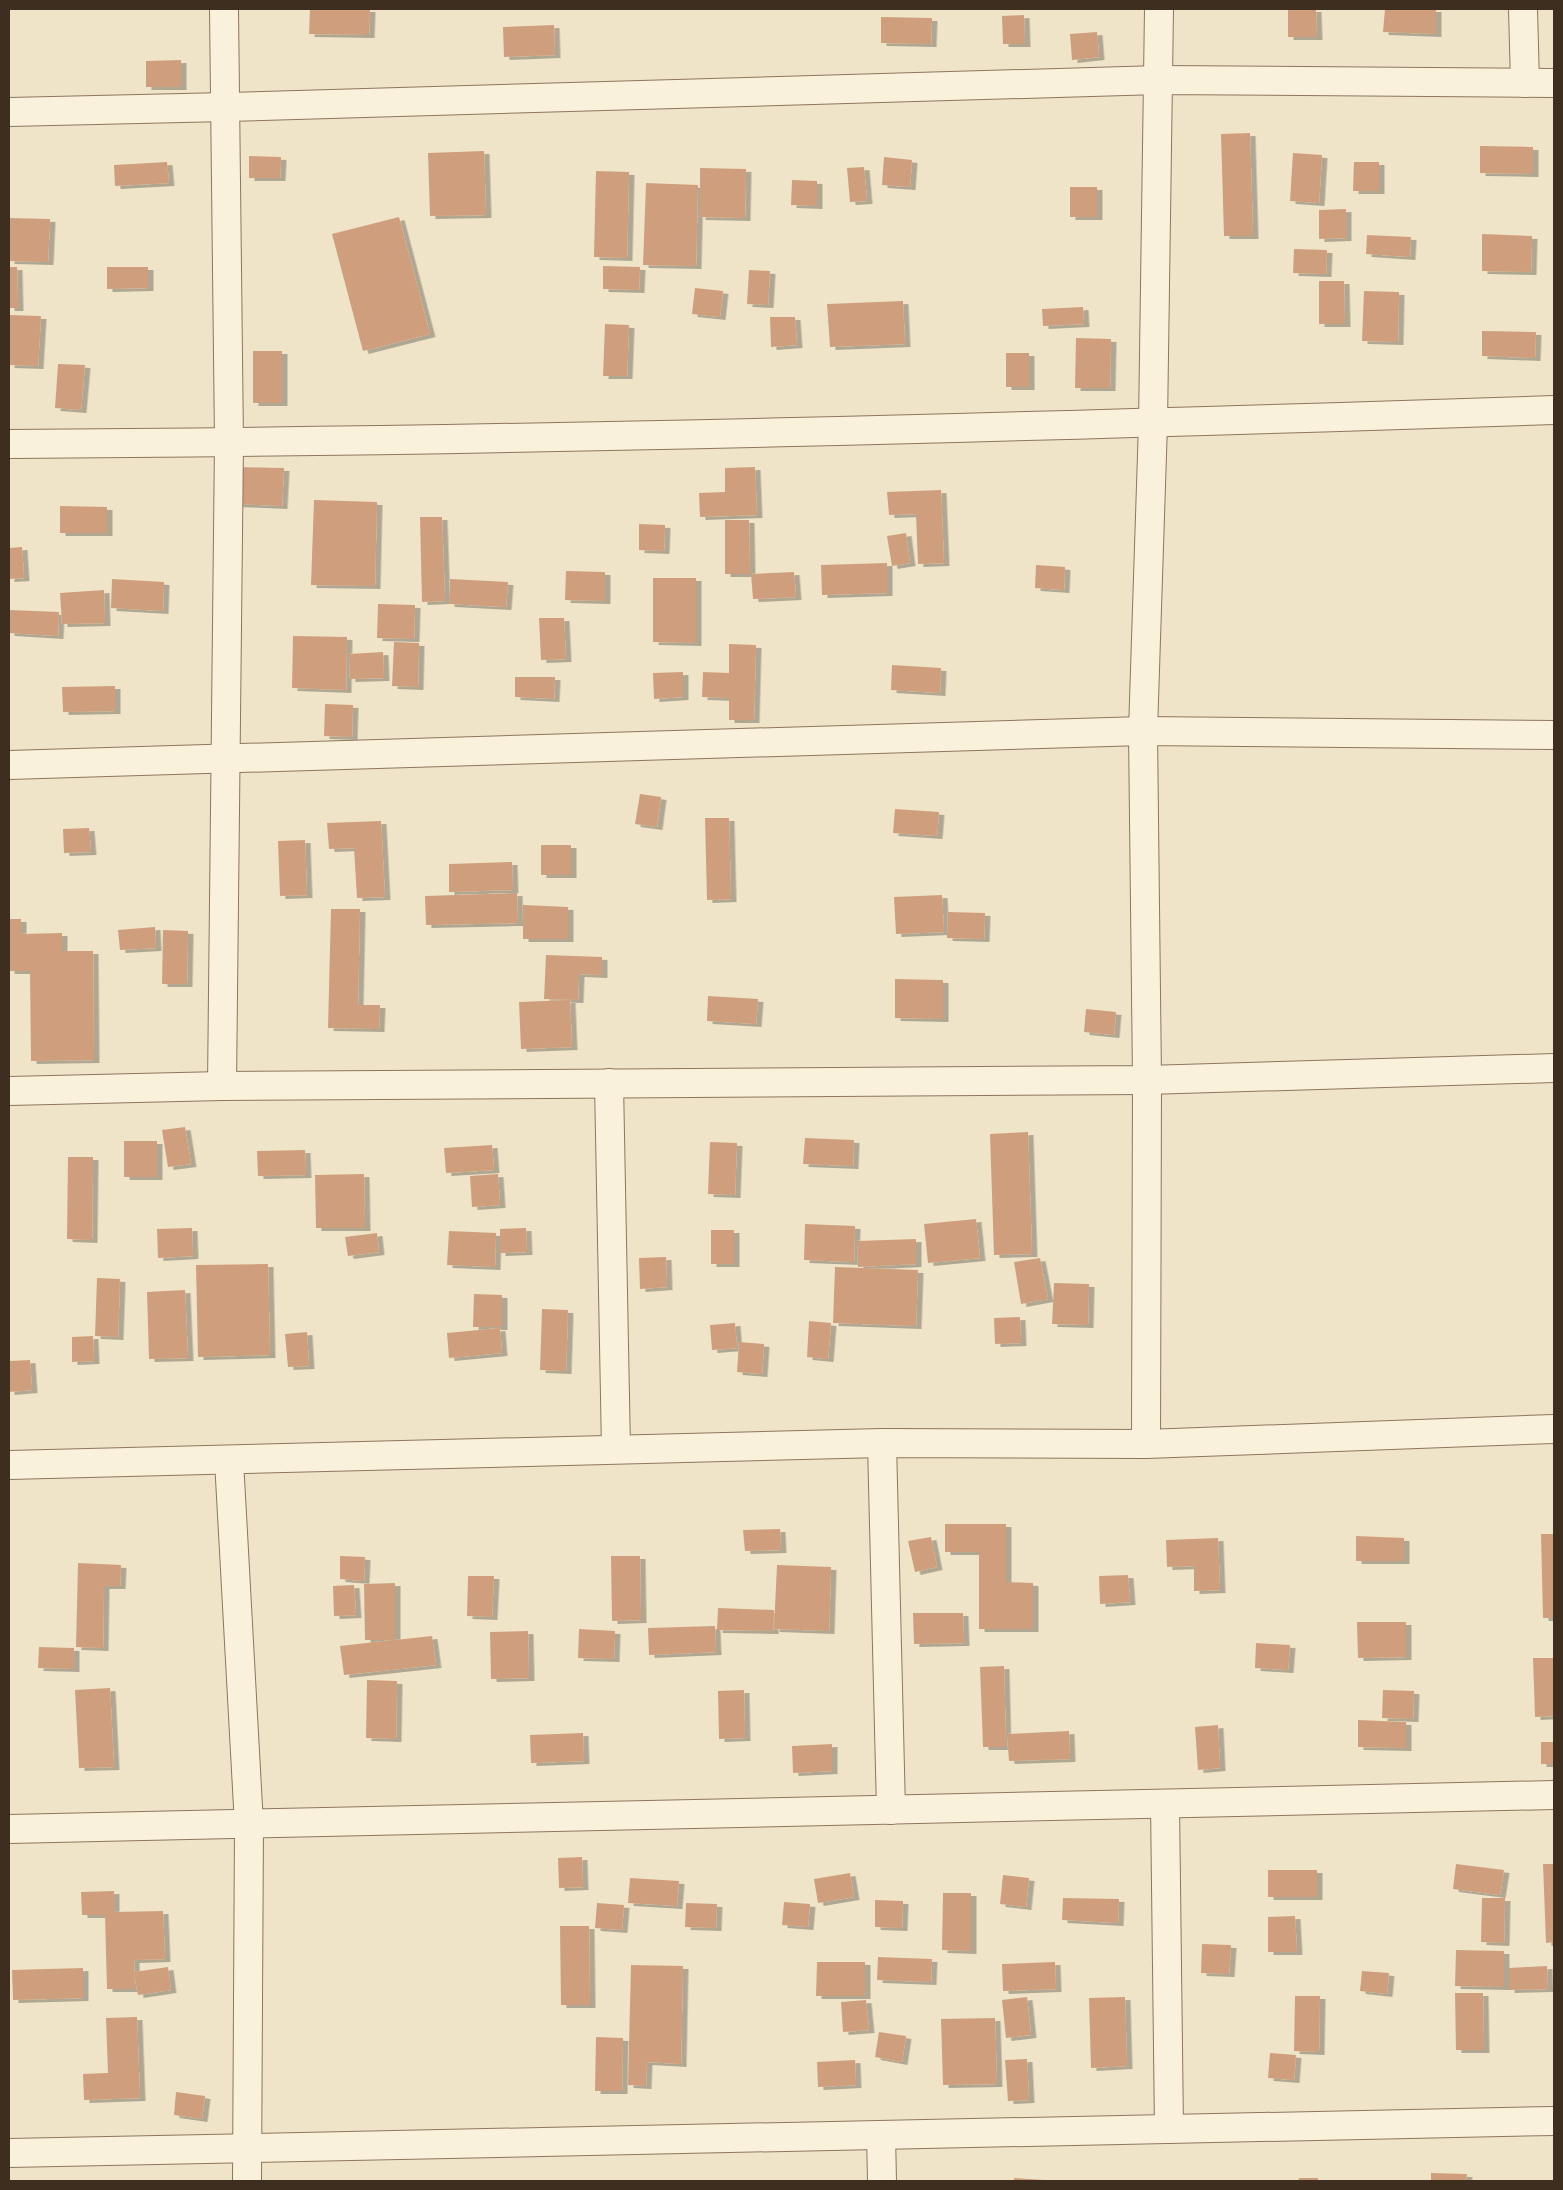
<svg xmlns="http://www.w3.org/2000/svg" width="1563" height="2190" viewBox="0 0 1563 2190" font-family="'Playfair Display',serif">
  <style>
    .building { fill: #cf9f7d; filter: url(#shadow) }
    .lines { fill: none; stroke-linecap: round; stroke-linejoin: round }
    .street-casing { stroke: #8d765c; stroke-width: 30 }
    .street { stroke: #faf1dc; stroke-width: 28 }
  </style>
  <defs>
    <filter id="shadow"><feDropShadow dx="5.5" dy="3" stdDeviation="0" flood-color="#0004"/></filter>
  </defs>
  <rect width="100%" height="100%" fill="#f0e4c8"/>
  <!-- building -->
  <g class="building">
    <polygon points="310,9 370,9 369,35 309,34"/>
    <polygon points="1288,9 1316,9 1317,37 1288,37"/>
    <polygon points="1385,9 1436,9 1436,34 1383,32"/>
    <polygon points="1024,15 1025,44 1003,44 1002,16"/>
    <polygon points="881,17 932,18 931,44 881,43"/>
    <polygon points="554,25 555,55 504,57 503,27"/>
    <polygon points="1097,32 1099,57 1072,60 1070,34"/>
    <polygon points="181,60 181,87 146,87 146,61"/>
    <polygon points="1250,133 1253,236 1224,236 1221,134"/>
    <polygon points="1480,146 1533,147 1533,174 1480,173"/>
    <polygon points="484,151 486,215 430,216 428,153"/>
    <polygon points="1293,153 1322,155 1319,203 1290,201"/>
    <polygon points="249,156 281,157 280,178 249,178"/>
    <polygon points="884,157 912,160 910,187 882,185"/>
    <polygon points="167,162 169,183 115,186 114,165"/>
    <polygon points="1354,162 1379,162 1379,191 1353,191"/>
    <polygon points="864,167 867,201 850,202 847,168"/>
    <polygon points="700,168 746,169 745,218 700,217"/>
    <polygon points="596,171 629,172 627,258 594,257"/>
    <polygon points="792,180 817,181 817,206 791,205"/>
    <polygon points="646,183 698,185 696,266 643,265"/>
    <rect x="1070" y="187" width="27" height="30"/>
    <polygon points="1346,209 1346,238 1319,239 1319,210"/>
    <polygon points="399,217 430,334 363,351 332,234"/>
    <polygon points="9,218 50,219 48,262 9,261"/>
    <polygon points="1482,234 1532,236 1531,272 1482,271"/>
    <polygon points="1367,235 1411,237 1410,257 1366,254"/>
    <polygon points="1294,249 1327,250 1326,274 1293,273"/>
    <polygon points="603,266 640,267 639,290 603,289"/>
    <polygon points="9,267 17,267 18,308 9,308"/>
    <polygon points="107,267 148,267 148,288 107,289"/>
    <polygon points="749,270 770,271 768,305 747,304"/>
    <polygon points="1319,281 1344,281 1345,324 1319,324"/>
    <polygon points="695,288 723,291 720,317 692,314"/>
    <polygon points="1364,291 1399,292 1398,342 1362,341"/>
    <polygon points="903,301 905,344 830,347 827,304"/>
    <polygon points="1083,307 1084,324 1043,326 1042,309"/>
    <polygon points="9,315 41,316 38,366 9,365"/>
    <polygon points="770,317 795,317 797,345 771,347"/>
    <polygon points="605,324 629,325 627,376 603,376"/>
    <polygon points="1482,331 1536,332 1535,358 1482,356"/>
    <polygon points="1076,338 1111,339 1110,388 1075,388"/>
    <rect x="253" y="351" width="29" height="52"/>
    <rect x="1006" y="353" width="23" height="34"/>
    <polygon points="58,364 85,365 81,410 55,408"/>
    <polygon points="237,467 284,468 282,506 235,504"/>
    <polygon points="755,467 757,515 700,517 699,493 725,492 725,468"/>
    <polygon points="941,490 944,563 918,564 916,514 889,515 887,492"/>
    <polygon points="314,500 377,502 375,586 311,585"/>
    <polygon points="60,506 107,507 107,533 60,533"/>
    <polygon points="420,517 442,517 445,601 422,602"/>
    <polygon points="725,520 749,520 750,574 725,574"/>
    <polygon points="639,524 665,525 664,551 639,550"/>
    <polygon points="906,533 910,563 892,566 887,536"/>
    <polygon points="22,547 24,578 9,579 9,548"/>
    <polygon points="887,563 887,593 822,595 821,565"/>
    <polygon points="1036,565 1065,567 1064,590 1035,588"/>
    <polygon points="566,571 605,572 605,601 565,600"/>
    <polygon points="794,572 796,597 753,599 751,574"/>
    <polygon points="653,578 696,578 696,643 653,642"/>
    <polygon points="112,579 164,582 163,611 111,608"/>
    <polygon points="450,579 508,582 506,607 449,604"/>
    <polygon points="104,590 105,623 62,624 60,593"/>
    <polygon points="378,604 415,605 414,639 377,638"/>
    <polygon points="9,610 59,612 58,636 9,633"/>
    <polygon points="539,618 564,618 566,659 541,660"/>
    <polygon points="293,636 347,637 346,690 292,688"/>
    <polygon points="394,642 419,643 418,687 392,686"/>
    <polygon points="729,644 756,645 754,720 729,720 729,698 702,697 703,672 729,673"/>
    <polygon points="383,652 384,678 350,679 349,654"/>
    <polygon points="892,665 941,668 940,693 891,690"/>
    <polygon points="683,672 683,697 654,699 653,673"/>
    <polygon points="515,677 555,677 554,699 515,697"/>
    <polygon points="115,686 115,711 63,712 62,687"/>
    <polygon points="325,704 353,705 352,737 324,736"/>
    <polygon points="640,794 661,797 657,827 635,824"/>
    <polygon points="895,809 939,812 937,836 893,833"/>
    <polygon points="705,818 729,818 731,899 707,900"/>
    <polygon points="381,821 385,897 357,898 354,848 329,849 327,823"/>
    <polygon points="89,828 91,852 64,853 63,829"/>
    <polygon points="305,840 307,895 280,896 278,841"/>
    <rect x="541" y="845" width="30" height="30"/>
    <polygon points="512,862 513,890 449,892 449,864"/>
    <polygon points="517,893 518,923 426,925 425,896"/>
    <polygon points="942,895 944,932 896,934 894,897"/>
    <polygon points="523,905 568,907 568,939 523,939"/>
    <polygon points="331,909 360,909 358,1005 380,1005 379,1029 328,1028"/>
    <polygon points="948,912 985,913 984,939 947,938"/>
    <polygon points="9,919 21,919 21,934 62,933 62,951 93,951 94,1060 31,1061 30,971 9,971"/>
    <polygon points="155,927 156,948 120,950 118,930"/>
    <polygon points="163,930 188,931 187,984 162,984"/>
    <polygon points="546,955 602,957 602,975 579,974 578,1000 544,999"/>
    <polygon points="895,979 943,980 943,1019 895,1018"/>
    <polygon points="708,996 758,999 756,1024 707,1021"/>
    <polygon points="570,1000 572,1047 521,1049 519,1002"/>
    <polygon points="1086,1009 1116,1012 1114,1035 1084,1032"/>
    <polygon points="185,1127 191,1164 168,1167 162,1130"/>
    <polygon points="1028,1132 1032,1254 994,1255 990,1134"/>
    <polygon points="805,1138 854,1140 853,1166 803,1164"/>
    <rect x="124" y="1141" width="33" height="36"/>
    <polygon points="710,1142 737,1143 735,1195 708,1194"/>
    <polygon points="492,1145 494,1170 446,1173 444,1148"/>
    <polygon points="305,1150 306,1175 258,1176 257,1151"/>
    <polygon points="68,1157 93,1157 92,1240 67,1239"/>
    <polygon points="364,1174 365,1228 316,1228 315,1175"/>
    <polygon points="498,1174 500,1205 472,1207 470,1176"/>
    <polygon points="976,1219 980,1258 928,1263 924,1224"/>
    <polygon points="805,1224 855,1226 854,1262 804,1260"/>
    <polygon points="192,1228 193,1256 158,1258 157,1229"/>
    <polygon points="526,1228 527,1252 500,1253 500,1229"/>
    <rect x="711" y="1230" width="23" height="34"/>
    <polygon points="449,1231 496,1233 495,1267 447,1265"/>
    <polygon points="377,1233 379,1252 348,1256 345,1237"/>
    <polygon points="916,1239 916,1264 858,1267 857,1241"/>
    <polygon points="666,1257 667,1287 640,1289 639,1258"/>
    <polygon points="1040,1258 1048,1299 1021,1304 1014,1262"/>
    <polygon points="268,1264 270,1355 198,1357 196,1265"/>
    <polygon points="835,1267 918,1270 916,1326 833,1323"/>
    <polygon points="97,1278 120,1279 118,1337 95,1336"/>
    <polygon points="1054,1283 1089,1284 1088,1325 1052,1324"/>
    <polygon points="185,1290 188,1358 149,1359 147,1292"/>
    <polygon points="474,1294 502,1295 502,1327 473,1327"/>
    <polygon points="542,1309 568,1310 566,1371 540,1370"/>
    <polygon points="1020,1317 1021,1343 995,1344 994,1318"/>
    <polygon points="809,1321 831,1323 828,1359 807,1357"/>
    <polygon points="735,1323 737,1348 712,1350 710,1325"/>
    <polygon points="500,1328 502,1353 449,1358 447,1333"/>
    <polygon points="307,1332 309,1366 288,1367 285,1334"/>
    <polygon points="93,1336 94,1361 72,1362 72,1337"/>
    <polygon points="739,1342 764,1344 762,1374 737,1372"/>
    <polygon points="30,1360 32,1390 9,1392 9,1361"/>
    <polygon points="945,1524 1006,1524 1006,1582 1033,1583 1033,1629 979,1629 979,1552 945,1552"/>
    <polygon points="780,1529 781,1550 745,1551 743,1530"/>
    <polygon points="1541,1534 1554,1534 1554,1618 1543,1618"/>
    <polygon points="1356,1536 1404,1538 1404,1561 1356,1561"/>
    <polygon points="931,1537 937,1567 915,1572 908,1541"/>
    <polygon points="1218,1538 1220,1590 1194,1591 1194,1566 1167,1567 1166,1540"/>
    <polygon points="340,1556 365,1557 364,1581 340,1579"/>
    <polygon points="611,1556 640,1556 641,1620 612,1621"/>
    <polygon points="78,1563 121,1565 120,1586 104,1586 103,1648 76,1647"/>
    <polygon points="777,1565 831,1567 829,1631 774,1629"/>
    <polygon points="1128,1575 1130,1602 1100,1604 1099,1576"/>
    <polygon points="468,1576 494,1576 492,1617 467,1616"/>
    <polygon points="395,1583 395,1640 432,1636 436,1665 344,1675 340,1646 393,1640 365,1640 364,1584"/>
    <polygon points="354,1585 356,1615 334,1616 333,1586"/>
    <polygon points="718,1608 774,1610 773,1631 717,1630"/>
    <polygon points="913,1613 963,1613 964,1643 914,1644"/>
    <polygon points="1357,1622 1406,1622 1406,1657 1358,1658"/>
    <polygon points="715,1626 716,1652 649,1655 648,1628"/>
    <polygon points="579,1629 615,1631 614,1659 578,1658"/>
    <polygon points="528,1631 529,1678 491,1679 490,1632"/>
    <polygon points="1256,1643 1290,1645 1288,1670 1255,1668"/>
    <polygon points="39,1647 74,1648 74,1669 38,1668"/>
    <polygon points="1533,1658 1554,1658 1554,1716 1535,1717"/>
    <polygon points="1004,1666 1006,1747 983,1747 980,1667"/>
    <polygon points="367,1680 397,1681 396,1739 366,1738"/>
    <polygon points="110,1688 114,1767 79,1768 75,1690"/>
    <polygon points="744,1690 745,1738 719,1739 718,1691"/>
    <polygon points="1383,1690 1414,1691 1413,1719 1382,1718"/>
    <polygon points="1358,1720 1406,1722 1406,1748 1358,1747"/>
    <polygon points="1218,1725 1220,1768 1198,1770 1195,1727"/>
    <polygon points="1069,1731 1070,1759 1009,1761 1007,1734"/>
    <polygon points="583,1733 584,1761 531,1763 530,1735"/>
    <rect x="1541" y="1742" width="13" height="22"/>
    <polygon points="832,1744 832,1771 793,1773 792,1746"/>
    <polygon points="582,1857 583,1887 559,1888 558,1858"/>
    <polygon points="1456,1864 1504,1870 1500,1895 1453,1889"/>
    <polygon points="1543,1864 1554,1864 1554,1942 1546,1943"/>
    <rect x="1268" y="1870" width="49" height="27"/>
    <polygon points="850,1873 854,1897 818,1903 814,1879"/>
    <polygon points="1003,1875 1029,1878 1026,1907 1000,1904"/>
    <polygon points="630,1878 679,1881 677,1906 628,1903"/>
    <polygon points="114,1891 114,1912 163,1911 165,1959 134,1960 135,1989 107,1989 105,1915 82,1915 81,1892"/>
    <polygon points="943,1893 971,1893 971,1951 942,1950"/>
    <polygon points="1063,1898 1119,1899 1118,1923 1062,1920"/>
    <polygon points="1482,1898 1505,1898 1504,1943 1481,1942"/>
    <polygon points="875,1900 903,1901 902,1928 875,1927"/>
    <polygon points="784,1902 810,1904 808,1927 782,1925"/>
    <polygon points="597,1903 624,1905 622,1930 595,1928"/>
    <polygon points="686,1903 717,1904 716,1928 685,1927"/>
    <polygon points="1295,1916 1297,1952 1268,1952 1268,1917"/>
    <polygon points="560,1926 589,1926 590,2005 561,2005"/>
    <polygon points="1202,1944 1231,1945 1229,1974 1201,1973"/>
    <polygon points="1456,1950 1504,1951 1504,1987 1455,1986"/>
    <polygon points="878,1957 932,1959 931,1982 877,1980"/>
    <polygon points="817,1962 865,1962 865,1996 816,1996"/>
    <polygon points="1055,1962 1056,1989 1003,1991 1002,1964"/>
    <polygon points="631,1965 683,1966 681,2064 647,2062 646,2086 628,2085"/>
    <polygon points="1547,1966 1548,1989 1509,1990 1509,1968"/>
    <polygon points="168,1967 171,1990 138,1995 134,1972"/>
    <polygon points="83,1968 83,1998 13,2000 12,1970"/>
    <polygon points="1362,1971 1389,1973 1387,1994 1360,1991"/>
    <polygon points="1455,1993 1483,1993 1484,2050 1456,2050"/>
    <polygon points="1295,1996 1320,1996 1319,2052 1294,2051"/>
    <polygon points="1027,1997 1031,2035 1006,2038 1002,2000"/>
    <polygon points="1125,1997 1127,2066 1091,2068 1089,1998"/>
    <polygon points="866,2000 869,2030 843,2032 841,2002"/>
    <polygon points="137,2017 140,2098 84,2100 83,2074 108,2073 106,2018"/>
    <polygon points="995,2018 997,2084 943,2085 941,2019"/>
    <polygon points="879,2032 906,2036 902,2062 875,2057"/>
    <polygon points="596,2037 623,2038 622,2091 595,2091"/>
    <polygon points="1270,2053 1296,2055 1294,2080 1268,2078"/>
    <polygon points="1027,2059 1029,2100 1008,2101 1005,2060"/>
    <polygon points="855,2060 856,2085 818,2087 817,2062"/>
    <polygon points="176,2092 205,2096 202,2119 174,2115"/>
    <polygon points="1431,2173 1467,2174 1466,2181 1431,2181"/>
    <polygon points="1014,2178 1045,2180 1045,2181 1014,2181"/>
    <polygon points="1299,2178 1318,2178 1318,2181 1298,2181"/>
  </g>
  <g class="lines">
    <defs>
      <g id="street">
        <polyline points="1523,9 1525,83"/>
        <polyline points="9,112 226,107 1159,80 1554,83"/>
        <path d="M9,444C524,441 1039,427 1554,410"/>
        <polyline points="9,765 1143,731 1554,735"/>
        <polyline points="609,1083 616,1449"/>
        <polyline points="222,1086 229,442 224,9"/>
        <polyline points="9,1091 222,1086 1147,1080 1554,1068"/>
        <polyline points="882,1443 891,1810"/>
        <polyline points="1146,1444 1147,1080 1143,731 1153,424 1159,9"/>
        <polyline points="229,1460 249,1825 247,2181"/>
        <polyline points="9,1465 882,1443 1146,1444 1554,1429"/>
        <polyline points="1165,1804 1169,2129"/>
        <polyline points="9,1829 1554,1795"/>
        <polyline points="881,2135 882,2181"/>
        <polyline points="9,2153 1554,2121"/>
      </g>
    </defs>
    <!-- street casing -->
    <use href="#street" class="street-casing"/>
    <!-- street -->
    <use href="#street" class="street"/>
  </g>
  <!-- border -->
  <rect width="1563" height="2190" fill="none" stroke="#3d2e20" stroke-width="20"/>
</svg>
